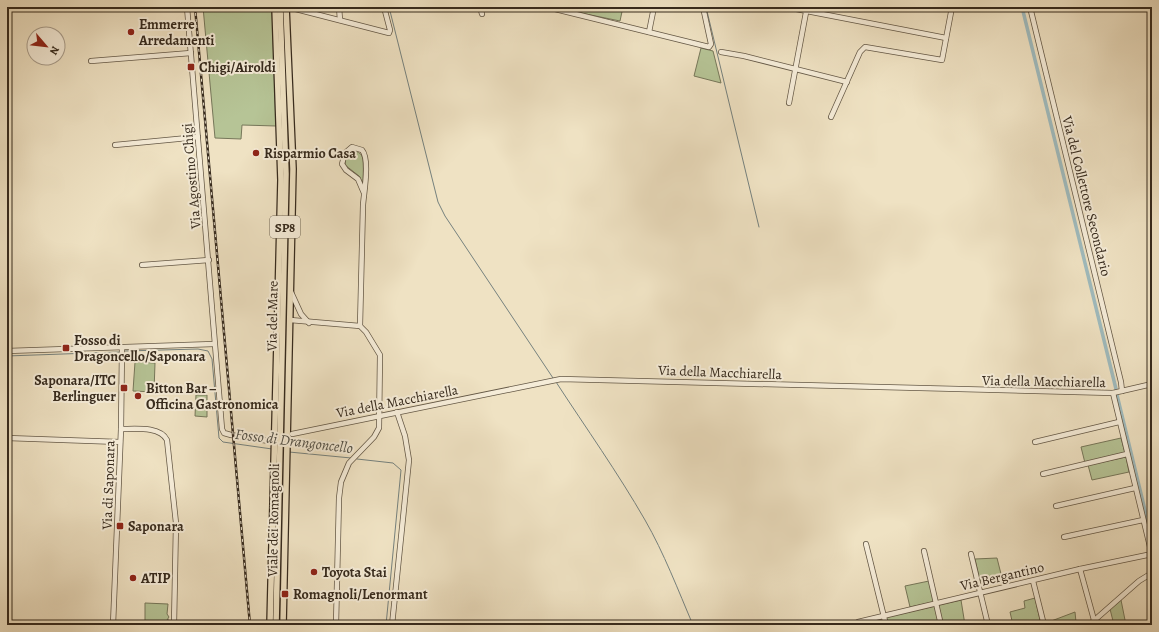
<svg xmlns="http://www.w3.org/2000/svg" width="1159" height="632" viewBox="0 0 1159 632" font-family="Alegreya,serif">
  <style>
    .green { fill: #b6c496; stroke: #76775a }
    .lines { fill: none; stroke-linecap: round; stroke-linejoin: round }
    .stream { stroke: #75817e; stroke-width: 1 }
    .canal { stroke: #9fbbbe; stroke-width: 3.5 }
    .minor-casing { stroke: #645846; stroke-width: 6 }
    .major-casing { stroke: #362a1d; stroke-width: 8 }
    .minor { stroke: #f5ecd8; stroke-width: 4.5 }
    .major { stroke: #efe2c3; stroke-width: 5.5 }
    .rail-casing { stroke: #362a1d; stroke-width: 2.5 }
    .rail { stroke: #f5ecd8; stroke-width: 1; stroke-dasharray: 3; stroke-linecap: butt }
    .poi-dot { fill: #8f2418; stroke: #f5ecd8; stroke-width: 1.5 }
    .labels { text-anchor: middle; stroke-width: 4; stroke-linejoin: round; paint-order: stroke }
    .shield { fill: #f5ecd8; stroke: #6f6455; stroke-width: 1 }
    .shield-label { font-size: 13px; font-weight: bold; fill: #362a1d }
    .poi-label { font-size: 14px; font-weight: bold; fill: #362a1d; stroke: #f5ecd8; text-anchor: start }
    .street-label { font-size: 14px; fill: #362a1d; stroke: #f5ecd8 }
    .water-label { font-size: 15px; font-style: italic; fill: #504e45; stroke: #f5ecd8 }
  </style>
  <rect width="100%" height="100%" fill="#efe2c3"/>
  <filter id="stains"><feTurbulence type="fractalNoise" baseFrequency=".005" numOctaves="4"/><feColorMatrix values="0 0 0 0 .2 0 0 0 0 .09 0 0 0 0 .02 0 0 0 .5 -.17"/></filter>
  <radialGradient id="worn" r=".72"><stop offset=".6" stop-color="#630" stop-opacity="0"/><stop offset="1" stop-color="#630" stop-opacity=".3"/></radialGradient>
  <!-- green -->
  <g class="green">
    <polygon points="203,7 272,7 276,126 242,125 241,139 215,138"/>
    <polygon points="582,7 623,7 620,21 581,13"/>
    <polygon points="701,48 713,51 721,83 694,76"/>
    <path d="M350,151C369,149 364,172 363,184L359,176L345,165L346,155Z"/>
    <polygon points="135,362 155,363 154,392 133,391"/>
    <polygon points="196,395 207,395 207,417 195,416"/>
    <polygon points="1121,438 1125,453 1085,463 1081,447"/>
    <polygon points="1126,457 1129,472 1092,480 1088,465"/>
    <polygon points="997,558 1002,578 980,581 975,559"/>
    <polygon points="929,581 934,602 910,607 905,586"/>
    <polygon points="1035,598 1040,620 1029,625 1013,625 1010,612 1025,608 1024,601"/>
    <polygon points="961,600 965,625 943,625 938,605"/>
    <polygon points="1121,600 1126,625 1114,625 1110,609"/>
    <polygon points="145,603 168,604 167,614 169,617 167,620 169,620 169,625 145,625"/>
    <polygon points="935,606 939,625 888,625 886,617"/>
    <polygon points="1075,612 1076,622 1071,625 1046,625 1046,623"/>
  </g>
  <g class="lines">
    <!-- stream -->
    <g class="stream">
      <polyline points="389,7 438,202 445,216 553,378"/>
      <polyline points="706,7 759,227"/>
      <polyline points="125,351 198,349 208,351 212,359 219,438 223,442 272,449"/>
      <polyline points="7,356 119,352"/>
      <path d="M556,382C586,428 618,473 645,520C664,553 678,590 693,625"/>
      <polyline points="289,452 351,458"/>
      <polyline points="357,459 393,463 401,470 386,625"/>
    </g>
    <!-- canal -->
    <g class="canal">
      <polyline points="1022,7 1116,389"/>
      <polyline points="1117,395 1152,539"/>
    </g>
    <defs>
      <g id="minor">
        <polyline points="187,7 222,429 224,433 231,435 275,442"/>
        <polyline points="288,7 389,33 390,30 384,7"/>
        <polyline points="339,7 340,20"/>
        <polyline points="480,7 482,14"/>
        <polyline points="547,7 709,47 711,44 703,7"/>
        <polyline points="786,7 946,38"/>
        <polyline points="1030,7 1121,382 1122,391"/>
        <polyline points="649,32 654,7"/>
        <polyline points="721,52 744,56 847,82"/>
        <polyline points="91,61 191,53"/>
        <polyline points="789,103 807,7"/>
        <polyline points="831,117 860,52 865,47 942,60 952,7"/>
        <polyline points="115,145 198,137"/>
        <polyline points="142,265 209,260"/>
        <polyline points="291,292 301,314 309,323"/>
        <polyline points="290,320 360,326 366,332 380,355 379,428 374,437 349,463 341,482 339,498 336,625"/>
        <path d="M360,326L363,205C364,192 370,159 362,150L352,147L345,153L342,164L346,170L358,179L364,193"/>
        <polyline points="7,351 214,344"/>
        <polyline points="1113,393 1152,555"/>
        <path d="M121,429C135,429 160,426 167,440L176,523L174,625"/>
        <polyline points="292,434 561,379 1113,393 1152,384"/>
        <polyline points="7,438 120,442"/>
        <polyline points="1035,442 1119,422"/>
        <polyline points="1043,474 1127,454"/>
        <polyline points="1056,506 1135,488"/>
        <polyline points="1064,537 1143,520"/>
        <polyline points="866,544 886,625"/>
        <polyline points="924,551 941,625"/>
        <polyline points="971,554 988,625"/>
        <polyline points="1080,569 1094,620"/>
        <polyline points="1033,581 1044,625"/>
        <polyline points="858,622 1080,569 1152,554"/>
        <polyline points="113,625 121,429 122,347"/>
        <polyline points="392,625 409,460 405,436 397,412"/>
        <polyline points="1034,625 1043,622"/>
        <polyline points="1089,625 1139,581 1152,573"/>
        <polyline points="1148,625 1152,624"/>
      </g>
      <g id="major">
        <polyline points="270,625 281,180 275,7"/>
        <polyline points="276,625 286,174 280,7"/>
        <polyline points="283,625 293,169 286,7"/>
      </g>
    </defs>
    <!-- minor casing -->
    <use href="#minor" class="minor-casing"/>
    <!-- major casing -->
    <use href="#major" class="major-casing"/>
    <!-- minor -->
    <use href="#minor" class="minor"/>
    <!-- major -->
    <use href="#major" class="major"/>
    <defs>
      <polyline id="rail" points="195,7 250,625"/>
    </defs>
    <!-- rail casing -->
    <use href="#rail" class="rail-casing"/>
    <!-- rail -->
    <use href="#rail" class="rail"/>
  </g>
  <!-- markers -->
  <g class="poi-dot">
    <circle cx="131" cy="32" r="4"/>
    <rect x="187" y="63" width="8" height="8" rx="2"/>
    <circle cx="256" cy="153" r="4"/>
    <rect x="62" y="344" width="8" height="8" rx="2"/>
    <rect x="120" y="384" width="8" height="8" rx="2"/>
    <circle cx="138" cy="396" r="4"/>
    <rect x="116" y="522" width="8" height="8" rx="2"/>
    <circle cx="314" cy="572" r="4"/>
    <circle cx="133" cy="578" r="4"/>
    <rect x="281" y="590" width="8" height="8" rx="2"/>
  </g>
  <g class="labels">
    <!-- shield labels -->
    <rect class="shield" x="270" y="216" width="30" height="22" rx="3"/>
    <g class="shield-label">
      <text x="285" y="232">SP8</text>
    </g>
    <!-- poi labels -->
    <g class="poi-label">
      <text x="139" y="29">Emmerre<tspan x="139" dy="16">Arredamenti</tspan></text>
      <text x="199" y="72">Chigi/Airoldi</text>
      <text x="264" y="158">Risparmio Casa</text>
      <text x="74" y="345">Fosso di<tspan x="74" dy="16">Dragoncello/Saponara</tspan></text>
      <text x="116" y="385" text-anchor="end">Saponara/ITC<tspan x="116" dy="16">Berlinguer</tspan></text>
      <text x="146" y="393">Bitton Bar –<tspan x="146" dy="16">Officina Gastronomica</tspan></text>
      <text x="128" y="531">Saponara</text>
      <text x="322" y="577">Toyota Stai</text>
      <text x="141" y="583">ATIP</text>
      <text x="293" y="599">Romagnoli/Lenormant</text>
    </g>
    <!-- street labels -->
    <g class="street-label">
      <text transform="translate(191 176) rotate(-95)" y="5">Via Agostino Chigi</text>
      <text transform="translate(1087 196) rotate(76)" y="5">Via del Collettore Secondario</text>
      <text transform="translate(272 316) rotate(-89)" y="5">Via del Mare</text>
      <text transform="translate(720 372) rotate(2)" y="5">Via della Macchiarella</text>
      <text transform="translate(1044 381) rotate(1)" y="5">Via della Macchiarella</text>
      <text transform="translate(397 401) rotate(-11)" y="5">Via della Macchiarella</text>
      <text transform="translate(108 485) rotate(-88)" y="5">Via di Saponara</text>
      <text transform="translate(273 520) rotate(-89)" y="5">Viale dei Romagnoli</text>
      <text transform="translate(1002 576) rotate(-13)" y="5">Via Bergantino</text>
    </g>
    <!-- water labels -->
    <g class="water-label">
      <text transform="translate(294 441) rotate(7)" y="5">Fosso di Drangoncello</text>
    </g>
  </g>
  <!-- margin -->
  <rect width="1159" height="632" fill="none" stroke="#efe2c3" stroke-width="24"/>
  <rect x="8" y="8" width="1143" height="616" fill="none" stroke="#362a1d" stroke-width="2"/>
  <rect x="12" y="12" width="1135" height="608" fill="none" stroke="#362a1d"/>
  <!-- north arrow -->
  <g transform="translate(46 46) rotate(118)"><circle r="19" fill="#f5ecd8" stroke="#a99e8d"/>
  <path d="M0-3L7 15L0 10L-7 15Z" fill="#8f2418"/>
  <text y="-6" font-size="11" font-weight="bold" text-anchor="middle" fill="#362a1d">N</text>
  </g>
  <rect width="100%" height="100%" filter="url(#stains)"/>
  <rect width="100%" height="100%" fill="url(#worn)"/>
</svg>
